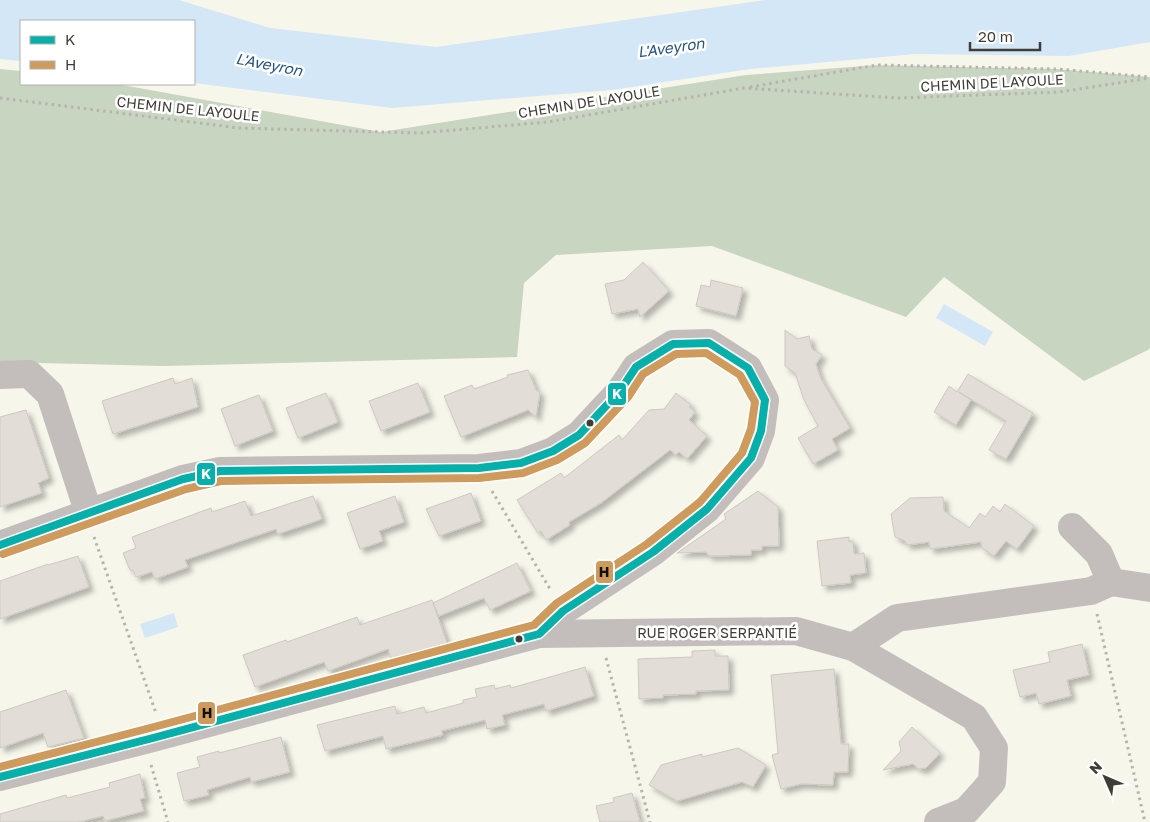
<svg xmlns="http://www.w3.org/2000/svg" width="1150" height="822" viewBox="0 0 1150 822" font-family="'Golos Text',sans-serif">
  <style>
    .forest { fill: #c7d5c1 }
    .water { fill: #d3e7f7 }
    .building { fill: #e2ded7; stroke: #cdc8c2; filter: url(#shadow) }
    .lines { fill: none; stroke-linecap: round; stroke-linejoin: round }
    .path { stroke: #b7b3af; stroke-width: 3; stroke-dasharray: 2.5 4; stroke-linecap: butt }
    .minor { stroke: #c3bebb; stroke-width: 28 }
    .bus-1-casing { stroke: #fff; stroke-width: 11 }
    .bus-2-casing { stroke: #fff; stroke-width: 11 }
    .bus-1 { stroke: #04b0a9; stroke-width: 8 }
    .bus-2 { stroke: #ce9b5c; stroke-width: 8 }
    .bus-dot { fill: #3f3d35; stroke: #fff; stroke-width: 2 }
    .labels { text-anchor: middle; stroke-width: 5; stroke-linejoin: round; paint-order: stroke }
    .street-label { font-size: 14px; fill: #3f3d35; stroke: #fff }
    .water-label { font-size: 15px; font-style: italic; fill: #28567a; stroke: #fff }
    .line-badge { stroke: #fff; stroke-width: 2 }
    .badge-label { font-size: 14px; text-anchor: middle; font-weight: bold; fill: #fff }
    .pale-badge-label { font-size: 14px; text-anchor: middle; font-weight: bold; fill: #111 }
  </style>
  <defs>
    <filter id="shadow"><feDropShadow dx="4.5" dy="4.5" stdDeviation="2.5" flood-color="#0004"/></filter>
  </defs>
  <rect width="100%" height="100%" fill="#f7f6eb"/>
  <!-- forest -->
  <polygon class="forest" points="877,65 1057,69 1150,77 1150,348 1148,350 1084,381 944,277 906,317 712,246 556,255 524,283 517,357 163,366 0,362 0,69 21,71 21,84 117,84 381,132 746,75"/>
  <!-- water -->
  <g class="water">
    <polygon points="0,0 179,0 270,28 436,47 765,0 1150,0 1150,42 1069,56 915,54 750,69 612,90 392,108 194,83 194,21 21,21 21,61 0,59"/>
    <polygon points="944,304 993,332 985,346 936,318"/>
    <polygon points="174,613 178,627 145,638 140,624"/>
  </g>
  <!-- building -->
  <g class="building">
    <polygon points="643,262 669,291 640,317 638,309 612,314 605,284 624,280"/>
    <polygon points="711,280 743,288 736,316 696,306 701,285 710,287"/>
    <polygon points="785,330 797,339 809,336 812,349 822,355 816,364 820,377 850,428 832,439 838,450 813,464 798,438 818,426 804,400 795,373 785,366"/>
    <polygon points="528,370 536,390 540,392 536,417 528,410 461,437 444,396 472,385 474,389 508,377 507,375"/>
    <polygon points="968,374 1033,413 1006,459 989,450 1006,421 959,392 971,400 956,425 934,412 949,386 957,392"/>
    <polygon points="173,378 175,384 192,378 198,407 113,434 102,401"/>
    <polygon points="418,383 430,412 381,431 369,401"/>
    <polygon points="326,393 338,422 298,438 286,408"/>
    <polygon points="676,393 691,405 689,407 695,412 689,420 707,436 687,459 679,452 676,455 670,450 601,503 569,522 570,525 546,540 541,531 538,533 517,500 561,473 564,478 619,435 622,440 649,410 664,409"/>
    <polygon points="259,395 273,431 235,446 221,409"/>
    <polygon points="26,410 49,478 38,483 42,493 0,507 0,417"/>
    <polygon points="758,491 778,507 779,546 762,546 762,550 751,550 751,555 709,556 706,552 677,553 726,519 724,514"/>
    <polygon points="471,493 481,521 439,536 426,509"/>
    <polygon points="313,496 322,519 278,534 276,529 185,560 188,567 155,579 152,572 136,577 133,570 130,570 123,553 136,548 132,537 211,508 212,512 245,501 251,516"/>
    <polygon points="395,496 404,522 379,531 383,541 360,549 347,513"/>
    <polygon points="943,497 944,511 969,528 980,513 985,517 993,506 1000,512 1005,504 1034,526 1017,549 1006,541 994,556 982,548 981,542 930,549 929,542 907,545 905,541 895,537 891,514 910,498"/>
    <polygon points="849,537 849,542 853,541 854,554 864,553 866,573 850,575 851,583 822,586 817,541"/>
    <polygon points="78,556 89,587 0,619 0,581 48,564 48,565"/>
    <polygon points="517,563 531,591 490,610 484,598 439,616 433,603"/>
    <polygon points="432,600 447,643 391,658 388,649 328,671 324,662 255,687 243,655 286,640 287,642 357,617 360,625"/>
    <polygon points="1082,644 1089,675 1067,680 1071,696 1039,704 1036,693 1020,697 1013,670 1050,662 1048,652"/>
    <polygon points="715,650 715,656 728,656 729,690 696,691 696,694 663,695 663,698 639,699 638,659 692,657 692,651"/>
    <polygon points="585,667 594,696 546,711 544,704 502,715 505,725 487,729 485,720 441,731 443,735 386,749 383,736 325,751 317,725 395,706 397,714 424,707 426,713 463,703 463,700 477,697 475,689 494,685 495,689 510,685 511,688"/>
    <polygon points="834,669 841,744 849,744 848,772 834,772 833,785 801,784 781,789 772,755 778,753 771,675"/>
    <polygon points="66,690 84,738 48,747 43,733 0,748 0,712"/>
    <polygon points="912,727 940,753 926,768 919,769 913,764 883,770 901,751 899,742"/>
    <polygon points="281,737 290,772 251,782 250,777 207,790 209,795 184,801 177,773 200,767 197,757 219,751 219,753"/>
    <polygon points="738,748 766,765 753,787 742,782 677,801 649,785 661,765 702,754 702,757"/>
    <polygon points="140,774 145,798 140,799 144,811 105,821 103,816 79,822 0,822 0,814 66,795 67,798 110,787 109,783"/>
    <polygon points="632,793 640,822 600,822 596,806 614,802 613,798"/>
  </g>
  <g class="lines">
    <!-- path -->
    <g class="path">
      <polyline points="750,87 877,65 1057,69 1149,77"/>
      <polyline points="0,98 239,128 420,133 548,122 744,88 897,98 1060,92 1150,78"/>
      <polyline points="492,491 550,589"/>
      <polyline points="94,537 156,713"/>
      <polyline points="1097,614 1145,822"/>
      <polyline points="606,658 650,822"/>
      <polyline points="151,765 168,822"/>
    </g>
    <!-- minor -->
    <g class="minor">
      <polyline points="0,375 29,374 50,394 89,514"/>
      <polyline points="0,545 183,479 220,471 479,468 521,463 553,451 579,435 620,391 636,367 673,344 709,343 748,368 765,400 761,431 751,458 707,509 653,552 563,611 539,634 153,738 0,777"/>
      <polyline points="1111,582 1150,588"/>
      <polyline points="539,634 796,631 853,647 974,717 994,748 992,782 966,811 938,822"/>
      <polyline points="853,647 897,618 1091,591 1111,582 1099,554 1072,527"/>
    </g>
    <defs>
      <polyline id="bus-1" points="0,545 183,479 220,471 479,468 521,463 553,451 579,435 620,391 636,367 673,344 709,343 748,368 765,400 761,431 751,458 707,509 653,552 563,611 539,634 153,738 0,777"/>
      <polyline id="bus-2" points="0,767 150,728 534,625 557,603 647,544 700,502 742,453 751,429 755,402 740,375 706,353 676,354 643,374 628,397 585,443 557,460 523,473 479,478 221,481 186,489 3,554"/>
    </defs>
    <!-- bus-1 casing -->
    <use href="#bus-1" class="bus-1-casing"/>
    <!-- bus-2 casing -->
    <use href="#bus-2" class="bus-2-casing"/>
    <!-- bus-1 -->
    <use href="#bus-1" class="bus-1"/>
    <!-- bus-2 -->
    <use href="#bus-2" class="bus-2"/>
  </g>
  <!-- markers -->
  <g class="bus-dot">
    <circle cx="590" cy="423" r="4.5"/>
    <circle cx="519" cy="639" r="4.5"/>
  </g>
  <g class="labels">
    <!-- street labels -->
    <g class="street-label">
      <text transform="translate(992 83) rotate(-3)" y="5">CHEMIN DE LAYOULE</text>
      <text transform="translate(589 102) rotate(-9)" y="5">CHEMIN DE LAYOULE</text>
      <text transform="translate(188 109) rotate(6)" y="5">CHEMIN DE LAYOULE</text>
      <text x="717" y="638">RUE ROGER SERPANTIÉ</text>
    </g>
    <!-- water labels -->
    <g class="water-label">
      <text transform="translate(671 48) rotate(-8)" y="5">L'Aveyron</text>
      <text transform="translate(269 65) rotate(11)" y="5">L'Aveyron</text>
    </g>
  </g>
  <g class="line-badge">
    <rect x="607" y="382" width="20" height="24" rx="5" fill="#04b0a9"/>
    <rect x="196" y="462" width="20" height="24" rx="5" fill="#04b0a9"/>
    <rect x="595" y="560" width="19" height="24" rx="5" fill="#ce9b5c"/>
    <rect x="197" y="701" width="19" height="24" rx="5" fill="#ce9b5c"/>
  </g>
  <g class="badge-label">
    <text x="617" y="399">K</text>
    <text x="206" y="479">K</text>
  </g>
  <g class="pale-badge-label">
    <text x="604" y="577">H</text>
    <text x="207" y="718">H</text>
  </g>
  <!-- legend -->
  <rect x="20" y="20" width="175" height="65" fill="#ffffff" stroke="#b2b1ae"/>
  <rect x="30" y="36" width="25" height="8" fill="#04b0a9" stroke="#b2b1ae"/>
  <text x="65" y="45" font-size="15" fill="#3f3d35">K</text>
  <rect x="30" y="61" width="25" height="8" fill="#ce9b5c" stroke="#b2b1ae"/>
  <text x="65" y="70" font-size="15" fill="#3f3d35">H</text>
  <!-- north arrow -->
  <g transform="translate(1105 777) rotate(315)" stroke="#ffffff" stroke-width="4" paint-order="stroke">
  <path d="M0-4L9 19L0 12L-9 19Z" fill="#3f3d35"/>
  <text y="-8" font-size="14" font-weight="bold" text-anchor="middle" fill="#3f3d35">N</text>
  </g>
  <!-- scale -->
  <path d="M970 42v8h70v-8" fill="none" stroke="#3f3d35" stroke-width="2.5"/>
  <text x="978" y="42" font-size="15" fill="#3f3d35" stroke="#ffffff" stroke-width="4" paint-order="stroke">20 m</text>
</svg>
